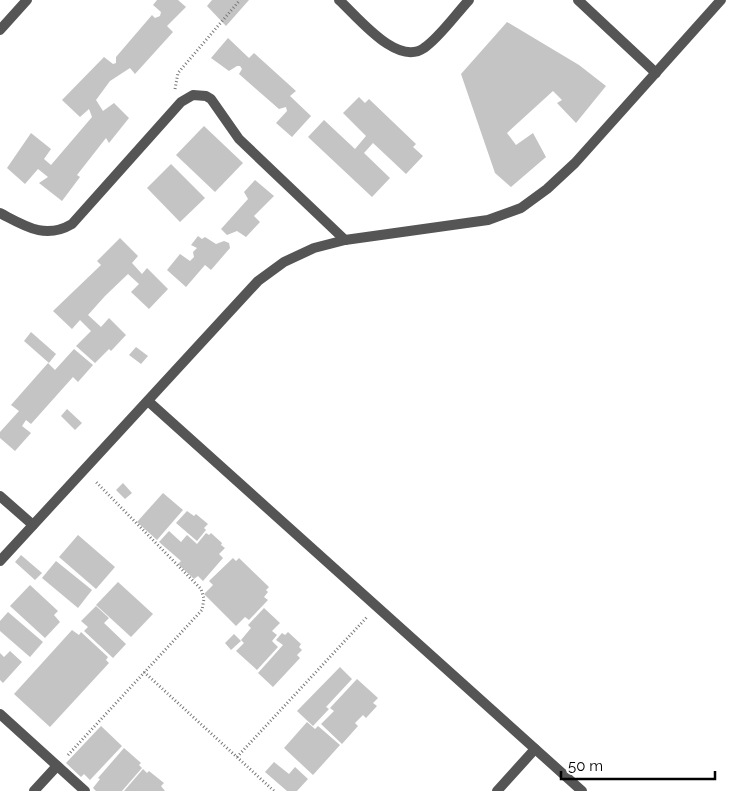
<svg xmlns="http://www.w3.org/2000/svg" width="731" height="791" viewBox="0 0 731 791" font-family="Raleway,sans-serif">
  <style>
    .building { fill: #c4c4c4 }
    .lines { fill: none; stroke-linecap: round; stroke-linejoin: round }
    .path { stroke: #777; stroke-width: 3; stroke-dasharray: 1 2.5; stroke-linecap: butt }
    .minor { stroke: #555; stroke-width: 10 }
  </style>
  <rect width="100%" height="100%" fill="#fff"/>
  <!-- building -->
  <g class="building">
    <polygon points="157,0 178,0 186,7 167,26 173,32 135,74 130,68 110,81 96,100 103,111 114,103 129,118 109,143 106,138 77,175 80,177 62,201 39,183 48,177 38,169 25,184 7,168 31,133 51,149 44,159 51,165 92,117 89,109 80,117 62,100 104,57 113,64 116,63 116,57 152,15 155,18 160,16 161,12 153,5"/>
    <polygon points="212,0 249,0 226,26 207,6"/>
    <polygon points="507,22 579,65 606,86 576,123 557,103 562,100 553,91 507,133 516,145 533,133 546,157 511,187 495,173 461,74"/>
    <polygon points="228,38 249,58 254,53 296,91 290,96 311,116 292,137 276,123 287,111 286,107 279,109 239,74 242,69 240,66 237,66 229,71 211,58"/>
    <polygon points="359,97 365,103 369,99 416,144 413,147 423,156 406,174 373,143 364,153 390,178 372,197 308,137 324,120 355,149 366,136 343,113"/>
    <polygon points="204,126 243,163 215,192 176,155"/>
    <polygon points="171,164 205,198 180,222 147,188"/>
    <polygon points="255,180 274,196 254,216 260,222 246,237 237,231 227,235 221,229 248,199 244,192"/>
    <polygon points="198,236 202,239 205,237 216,244 224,241 229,243 230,248 211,270 205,265 186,287 167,270 180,254 190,261 194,257 193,252 197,248 191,245"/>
    <polygon points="120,238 138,256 132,263 142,274 147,268 168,289 149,309 131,292 139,284 128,274 105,296 88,315 101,327 109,318 126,335 111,351 109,349 95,363 76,346 91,331 80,320 72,329 53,311 101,265 97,261"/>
    <polygon points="31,332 56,354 49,363 24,341"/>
    <polygon points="136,347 148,356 141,364 129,355"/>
    <polygon points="74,349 93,365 78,382 73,377 31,424 26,420 22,426 31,433 15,451 0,438 0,432 19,411 11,405 48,363 55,370"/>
    <polygon points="67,409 82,423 75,430 61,416"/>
    <polygon points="123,483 132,493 125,499 116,490"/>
    <polygon points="163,493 183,510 157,540 137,522"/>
    <polygon points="187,511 194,516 196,514 208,524 204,528 206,530 197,541 176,523"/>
    <polygon points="169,531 181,542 187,535 197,544 206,533 209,535 211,533 222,543 221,545 225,548 219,554 223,558 203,581 198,576 194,579 178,564 181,561 159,542"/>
    <polygon points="78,535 115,567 96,589 59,557"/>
    <polygon points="21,555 42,573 35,580 15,562"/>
    <polygon points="233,558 236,561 239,558 269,587 266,590 268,592 264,597 268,600 249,620 245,617 236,626 204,594 213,585 209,581"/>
    <polygon points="56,561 92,590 78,608 42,578"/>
    <polygon points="118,582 153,614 131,637 96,605"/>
    <polygon points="30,585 58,611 54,615 60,622 45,638 10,606"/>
    <polygon points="96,606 109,618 104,623 126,644 113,658 84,631 88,627 81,621"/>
    <polygon points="264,608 280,623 272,631 277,635 272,641 278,647 257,670 236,651 244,643 241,640 251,628 248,625"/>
    <polygon points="8,612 43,642 30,657 0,631 0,621"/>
    <polygon points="72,630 79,635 81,632 108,657 106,660 109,663 50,727 14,694"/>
    <polygon points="288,632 301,644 299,647 302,650 297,655 300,658 273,687 258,673 283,645 276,640 282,633 285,635"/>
    <polygon points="234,634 241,641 231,650 225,643"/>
    <polygon points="10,651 22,662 3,683 0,680 0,653 4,657"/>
    <polygon points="340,667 352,679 326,707 329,709 313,726 297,711"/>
    <polygon points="357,679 378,698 373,703 377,706 366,718 363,715 355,723 358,726 342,744 321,724 334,711 330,708"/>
    <polygon points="307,722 315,729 318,726 340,745 313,775 284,748"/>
    <polygon points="101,726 122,746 90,780 84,774 81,777 66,763"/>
    <polygon points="124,748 141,763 139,765 142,768 122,791 96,791 93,788 100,779 98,778"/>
    <polygon points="274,762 289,774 295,767 308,779 297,791 287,791 265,772"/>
    <polygon points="143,769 147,773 149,771 164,783 161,786 165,791 124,791"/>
  </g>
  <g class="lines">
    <!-- path -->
    <g class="path">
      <polyline points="175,89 178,73 240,0"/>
      <polyline points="144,672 274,791"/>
      <polyline points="68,755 202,610 204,599 201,589 95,481"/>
      <polyline points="237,757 368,616"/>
    </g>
    <!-- minor -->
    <g class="minor">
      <path d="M339,0C358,17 397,67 424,48C439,38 456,14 469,0"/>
      <polyline points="578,0 656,73"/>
      <polyline points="0,30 27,0"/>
      <path d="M0,213C25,226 45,240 72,224L181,102L193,95L206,96L211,99L239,139L345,240"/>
      <polyline points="148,401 582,791"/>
      <polyline points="0,496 33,525"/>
      <polyline points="0,561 258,281 284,262 314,248 345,240 488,220 521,208 547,189 575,163 721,0"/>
      <polyline points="0,714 85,791"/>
      <polyline points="34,791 57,766"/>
      <polyline points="497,791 535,749"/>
    </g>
  </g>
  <!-- scale -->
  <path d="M561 771v8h154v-8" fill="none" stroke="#000000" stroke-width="2.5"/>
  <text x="568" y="771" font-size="15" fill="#000000" stroke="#ffffff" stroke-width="4" paint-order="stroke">50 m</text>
</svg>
